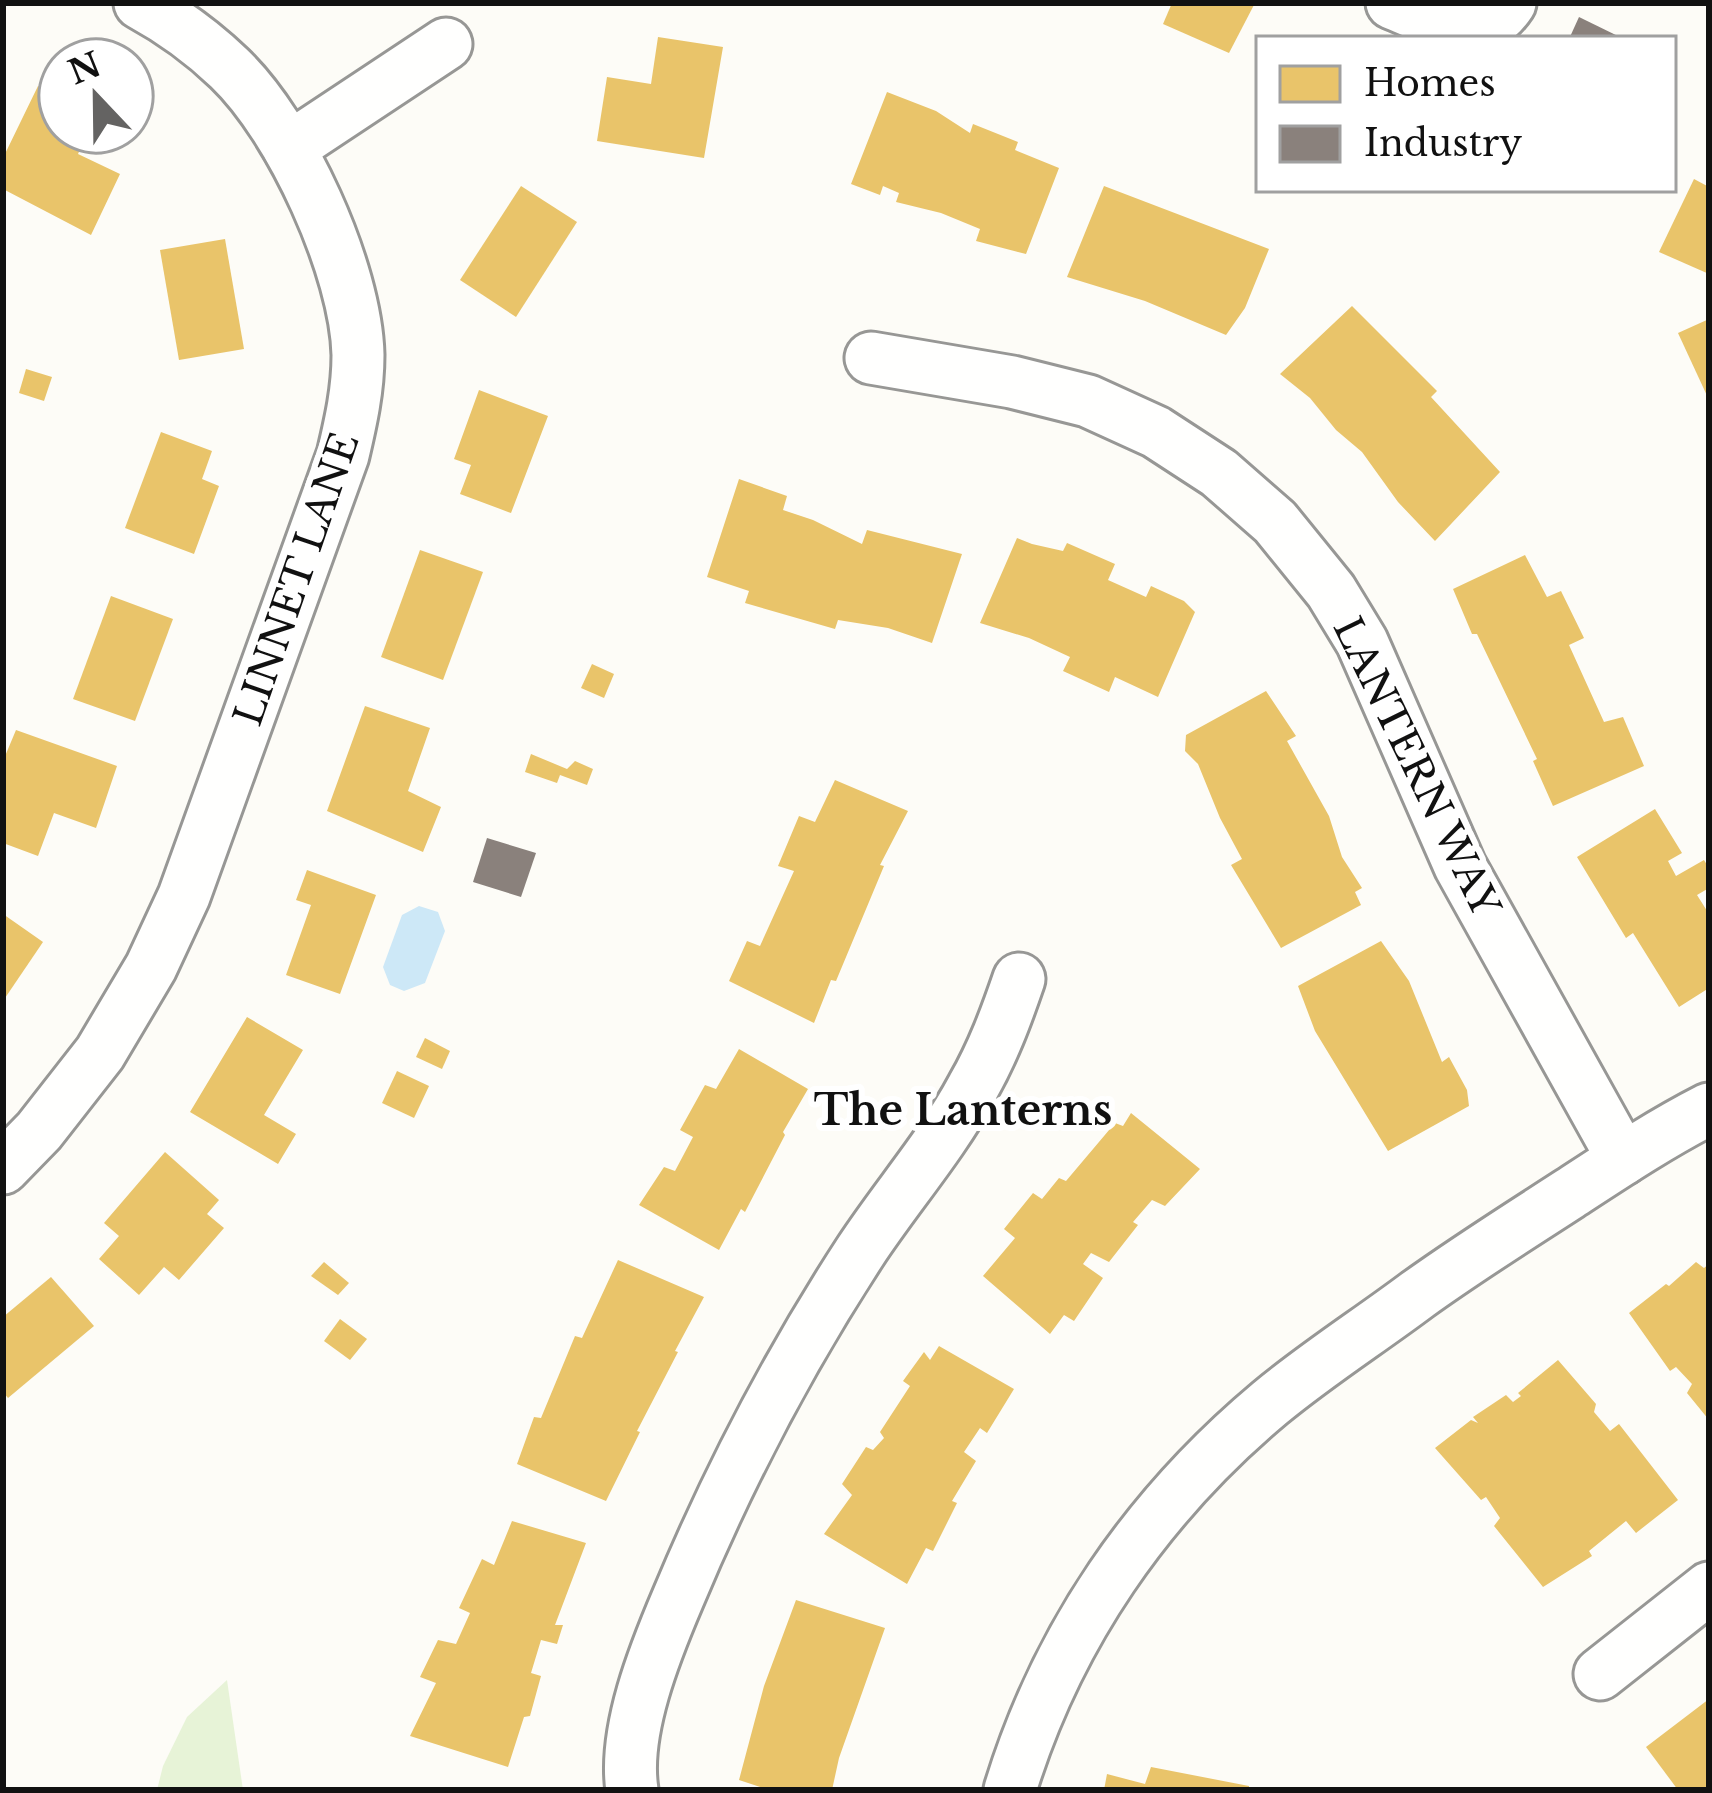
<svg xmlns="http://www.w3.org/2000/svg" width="1712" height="1793" viewBox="0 0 1712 1793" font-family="'Libre Baskerville',serif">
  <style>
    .green { fill: #e7f3d7 }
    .water { fill: #cde8f7 }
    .homes { fill: #e9c46a }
    .industry { fill: #8a817c }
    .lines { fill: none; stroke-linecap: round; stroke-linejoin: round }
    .minor-casing { stroke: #979795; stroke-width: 57 }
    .minor { stroke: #fffffe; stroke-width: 51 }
    .labels { text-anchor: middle; stroke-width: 12; stroke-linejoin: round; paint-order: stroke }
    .street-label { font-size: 39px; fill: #111; stroke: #fff }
    .neighbourhood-label { font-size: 42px; font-weight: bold; fill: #111; stroke: #fff }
  </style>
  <rect width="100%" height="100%" fill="#fdfcf7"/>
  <!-- green -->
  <polygon class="green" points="227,1680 243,1790 157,1790 163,1766 187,1717"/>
  <!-- water -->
  <polygon class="water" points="419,906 438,912 445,931 425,983 404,991 390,985 383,967 402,915"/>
  <!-- homes -->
  <g class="homes">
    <polygon points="1172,3 1255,3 1229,53 1163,24"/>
    <polygon points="658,37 723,47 704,158 597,141 607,77 651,84"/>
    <polygon points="38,86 60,97 60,132 88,132 78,154 120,174 91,235 3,189 3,158"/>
    <polygon points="887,92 936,111 970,133 973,124 1018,142 1015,150 1059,168 1026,254 976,241 980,229 941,213 896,202 899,193 883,186 880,195 851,184"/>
    <polygon points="1694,179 1709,187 1709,274 1659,252"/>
    <polygon points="521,186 577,222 516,317 460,280"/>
    <polygon points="1104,186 1269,249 1245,308 1226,335 1145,301 1067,277"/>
    <polygon points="225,239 244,349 179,360 160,250"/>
    <polygon points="1352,306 1437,391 1431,397 1500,472 1435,541 1398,502 1362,452 1336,430 1310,398 1280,374"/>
    <polygon points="1709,319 1709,400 1678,333"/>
    <polygon points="26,369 52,377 44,401 19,393"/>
    <polygon points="479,390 548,416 511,513 460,494 471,465 454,459"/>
    <polygon points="161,432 212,451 202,479 219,486 194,554 125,528"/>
    <polygon points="739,479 787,496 783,510 813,520 862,544 867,530 962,554 932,643 888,628 838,620 835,629 745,603 749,591 707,577"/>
    <polygon points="1017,538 1032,544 1063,551 1067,543 1115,564 1108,580 1146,597 1151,586 1184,601 1195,612 1158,697 1115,677 1109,692 1063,671 1070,657 1029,638 980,623"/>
    <polygon points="420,550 483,572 443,680 381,657"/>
    <polygon points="1525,555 1547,597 1561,591 1584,638 1569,645 1604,722 1623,717 1644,766 1553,806 1533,761 1537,759 1477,634 1472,634 1453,589"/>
    <polygon points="111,596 173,619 135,721 73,699"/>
    <polygon points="592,664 614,674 604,698 581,688"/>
    <polygon points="1266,691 1296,736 1287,741 1329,816 1342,857 1362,888 1355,892 1361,905 1281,948 1231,865 1242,859 1220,818 1198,764 1185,751 1186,735"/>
    <polygon points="365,706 430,728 408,791 441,807 423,852 327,811"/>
    <polygon points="16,730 117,766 96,828 54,813 38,856 3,843 3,761"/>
    <polygon points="531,754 567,769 575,761 593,769 587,785 560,775 557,783 525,772"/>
    <polygon points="835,780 908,811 880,865 884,866 836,981 831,980 814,1023 729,981 747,941 760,946 794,871 778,866 799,816 815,822"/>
    <polygon points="1655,809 1682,853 1668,861 1676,876 1704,860 1709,868 1709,888 1697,895 1709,914 1709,988 1679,1007 1633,933 1626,938 1577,857"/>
    <polygon points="307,870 376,895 340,994 286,975 311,905 296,900"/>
    <polygon points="3,914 43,942 3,1001"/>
    <polygon points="1381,941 1409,981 1442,1062 1449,1057 1467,1090 1469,1106 1388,1151 1315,1031 1298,986"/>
    <polygon points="247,1017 303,1050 264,1115 296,1134 278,1164 190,1112"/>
    <polygon points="425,1038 450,1051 442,1069 416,1057"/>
    <polygon points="739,1049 808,1089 783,1132 785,1135 745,1212 741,1209 719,1250 639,1205 664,1167 675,1171 693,1137 680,1130 705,1085 716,1089"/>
    <polygon points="397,1071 429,1086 414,1118 382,1103"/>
    <polygon points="1131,1113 1200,1169 1165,1206 1152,1200 1133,1222 1138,1225 1109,1262 1091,1253 1083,1264 1103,1278 1074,1321 1064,1315 1050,1334 983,1276 1015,1238 1004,1229 1033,1193 1042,1199 1059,1178 1066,1181 1115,1123 1123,1126"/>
    <polygon points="165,1152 219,1200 207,1214 224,1228 179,1280 164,1267 139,1295 99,1259 119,1236 104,1223"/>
    <polygon points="618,1260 704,1297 675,1351 678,1352 637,1431 640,1432 606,1501 517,1464 534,1417 541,1418 575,1336 582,1338"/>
    <polygon points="324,1262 349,1283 338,1295 311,1276"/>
    <polygon points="1696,1262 1704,1268 1709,1264 1709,1420 1687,1393 1692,1384 1676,1367 1670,1371 1629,1313 1666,1284 1669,1286"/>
    <polygon points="51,1277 94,1326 8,1398 3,1392 3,1317"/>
    <polygon points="340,1319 367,1339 350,1360 324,1341"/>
    <polygon points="939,1346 1014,1389 987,1433 980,1428 964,1452 976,1461 952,1501 957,1503 933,1551 926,1548 907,1584 824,1534 852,1495 842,1484 866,1447 873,1450 884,1438 880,1432 910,1386 903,1381 924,1352 930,1360"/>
    <polygon points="1558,1360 1596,1404 1594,1412 1610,1431 1619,1424 1678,1500 1636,1533 1626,1521 1589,1551 1592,1556 1543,1587 1494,1526 1500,1518 1486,1497 1481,1500 1435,1448 1471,1420 1478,1423 1473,1417 1506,1395 1513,1402 1521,1396 1518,1393"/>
    <polygon points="512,1521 586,1543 555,1625 563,1625 557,1644 541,1640 531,1673 541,1676 530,1716 524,1717 508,1767 410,1736 436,1683 420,1677 438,1640 456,1644 470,1613 459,1608 482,1559 494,1565"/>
    <polygon points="796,1600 885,1628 839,1758 832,1790 769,1790 739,1780 764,1686"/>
    <polygon points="1709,1699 1709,1790 1678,1790 1646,1747"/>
    <polygon points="1151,1767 1249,1786 1249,1790 1104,1790 1107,1774 1145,1784"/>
  </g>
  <!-- industry -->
  <g class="industry">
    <polygon points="1579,17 1624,39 1569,39"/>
    <polygon points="487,838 536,853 521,897 473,882"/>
  </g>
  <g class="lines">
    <defs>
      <g id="minor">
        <path d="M1392,3C1432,19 1479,50 1510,3"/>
        <polyline points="289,148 446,44"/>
        <polyline points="871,358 1012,382 1088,401 1156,432 1219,473 1275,522 1331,591 1362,642 1460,866 1623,1159"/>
        <path d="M3,1168L39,1131L100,1053L151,967L184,896L343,455C351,421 358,390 358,355C356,269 291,127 229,68C202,42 173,21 140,3"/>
        <polyline points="1600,1674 1709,1588"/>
        <path d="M632,1790C623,1731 655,1652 678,1598C728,1478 789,1361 860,1252C896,1197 942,1145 973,1087C993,1052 1006,1017 1019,979"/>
        <path d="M1010,1790C1057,1636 1147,1506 1270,1403C1317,1364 1369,1331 1417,1295C1467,1259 1518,1227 1569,1194C1615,1164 1660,1134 1709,1109"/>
      </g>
    </defs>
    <!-- minor casing -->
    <use href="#minor" class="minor-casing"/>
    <!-- minor -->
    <use href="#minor" class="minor"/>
  </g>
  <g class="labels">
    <!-- street labels -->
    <g class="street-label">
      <text transform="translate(296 579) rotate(-71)" y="14">LINNET LANE</text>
      <text transform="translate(1417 767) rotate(64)" y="14">LANTERN WAY</text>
    </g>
    <!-- neighbourhood labels -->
    <g class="neighbourhood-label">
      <text x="963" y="1125">The Lanterns</text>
    </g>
  </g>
  <!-- border -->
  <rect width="1712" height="1793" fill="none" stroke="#111111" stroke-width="12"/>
  <!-- legend -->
  <rect x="1256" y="36" width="420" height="156" fill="#ffffff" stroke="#a0a0a0" stroke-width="3"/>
  <rect x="1280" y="66" width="60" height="36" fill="#e9c46a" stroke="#a0a0a0" stroke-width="3"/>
  <text x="1364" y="96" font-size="36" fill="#111111">Homes</text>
  <rect x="1280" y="126" width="60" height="36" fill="#8a817c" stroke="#a0a0a0" stroke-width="3"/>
  <text x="1364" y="156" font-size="36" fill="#111111">Industry</text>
  <!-- north arrow -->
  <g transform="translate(96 96) rotate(338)"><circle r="57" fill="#ffffff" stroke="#a0a0a0" stroke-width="3"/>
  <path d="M0-9L21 45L0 30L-21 45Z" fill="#646362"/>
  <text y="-18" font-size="33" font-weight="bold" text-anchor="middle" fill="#111111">N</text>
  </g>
</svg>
